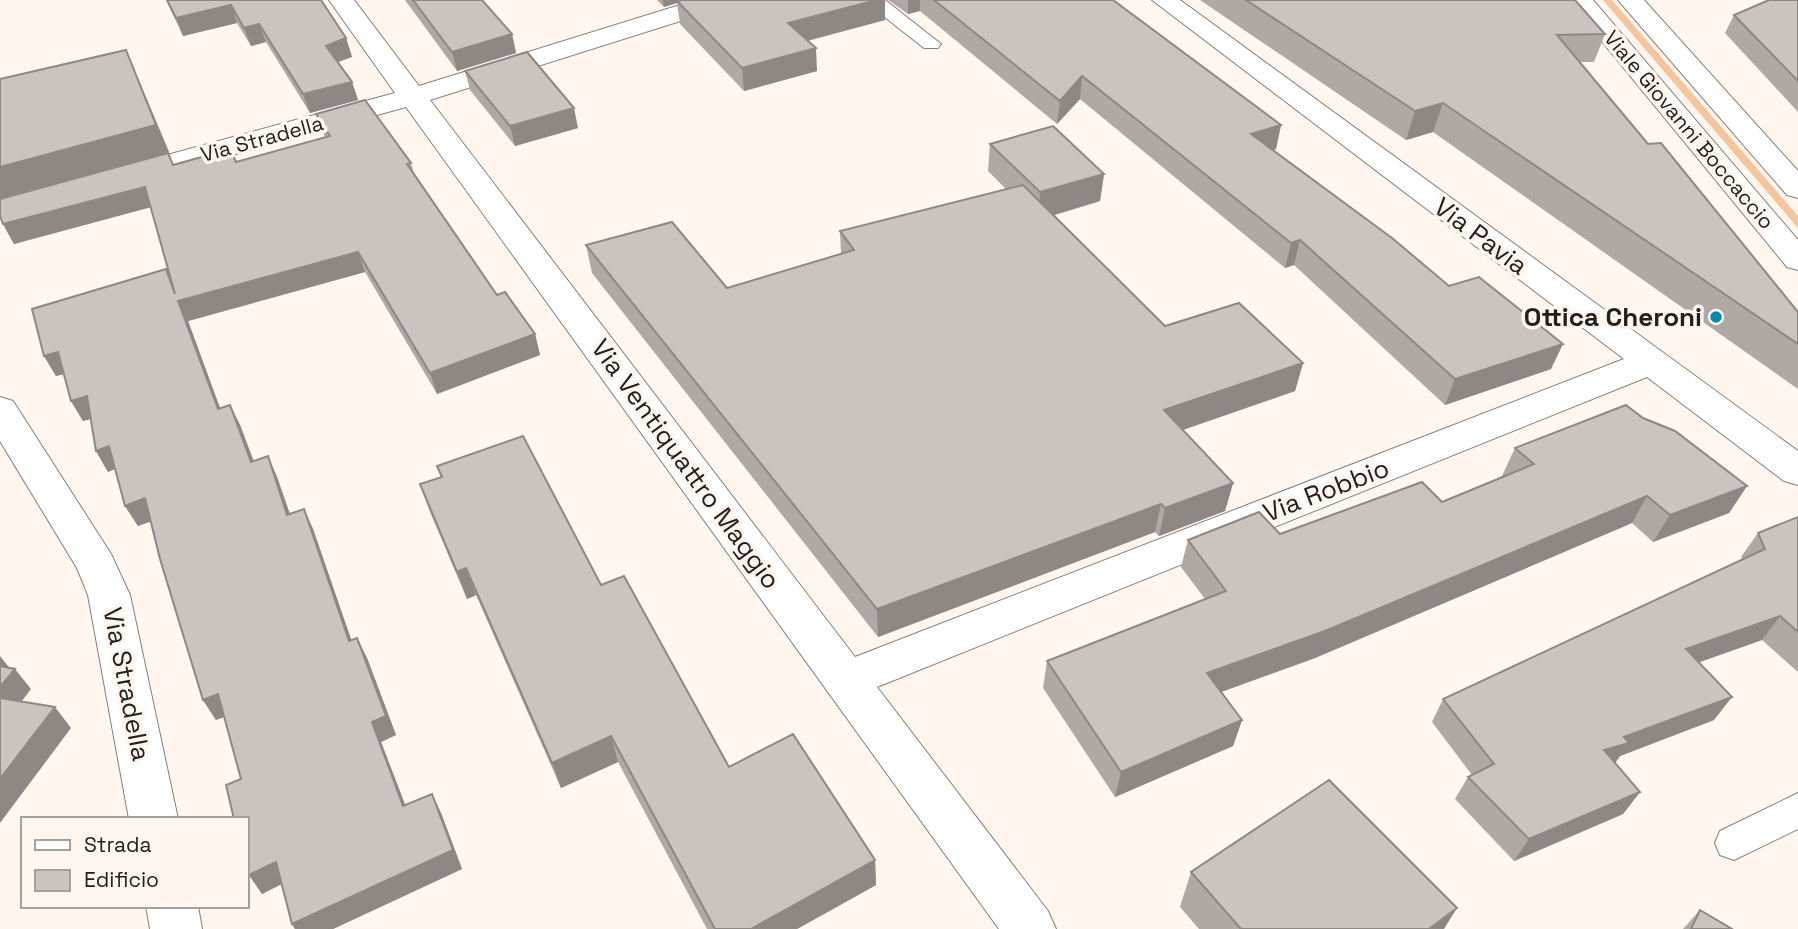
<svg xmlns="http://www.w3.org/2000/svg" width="1798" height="929" viewBox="0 0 1798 929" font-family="'Space Grotesk',sans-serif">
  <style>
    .green { fill: #f5c59e }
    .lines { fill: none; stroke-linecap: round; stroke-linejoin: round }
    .lane-casing { stroke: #877f7a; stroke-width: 2 }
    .street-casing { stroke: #877f7a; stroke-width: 2 }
    .secondary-casing { stroke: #877f7a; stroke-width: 2 }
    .lane { fill: #fff; fill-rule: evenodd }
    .street { fill: #fff; fill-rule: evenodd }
    .secondary { fill: #fff; fill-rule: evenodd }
    .wall { fill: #afa8a3 }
    .shaded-wall { fill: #8e8884 }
    .building { fill: #cbc3bd; stroke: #8e8884; stroke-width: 2 }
    .poi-dot { fill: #0988ab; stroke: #fef6ef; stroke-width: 2.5 }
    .labels { text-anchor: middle; stroke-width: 7; stroke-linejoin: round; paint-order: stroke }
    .far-street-label { font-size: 21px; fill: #23201e; stroke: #fef6ef }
    .street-label { font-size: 26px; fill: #23201e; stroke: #fef6ef }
    .poi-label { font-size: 26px; font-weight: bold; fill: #23201e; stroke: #fef6ef; text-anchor: end }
  </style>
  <rect width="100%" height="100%" fill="#fef6ef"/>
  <!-- green -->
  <polygon class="green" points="1603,0 1612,0 1798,216 1798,228"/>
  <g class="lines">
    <defs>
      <g id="lane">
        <polygon points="863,0 885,0 941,44 938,48 924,48"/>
        <polygon points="1798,793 1798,829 1734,860 1720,855 1715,843 1720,831"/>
      </g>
      <g id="street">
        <polygon points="329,0 354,0 419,86 696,0 734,0 731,5 430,100 855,657 1624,359 1152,0 1180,0 1798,451 1798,485 1784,481 1647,377 877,687 1048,911 1056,929 999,929 406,107 134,182 123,185 112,182 108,176 112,170 395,93"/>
        <polygon points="0,397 13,401 111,554 130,595 178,819 129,819 88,595 77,568 0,441"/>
        <polygon points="146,906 198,906 202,929 150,929"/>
      </g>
      <g id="secondary">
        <polygon points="1568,0 1593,0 1798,240 1798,270 1787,267"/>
        <polygon points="1618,0 1644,0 1798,171 1798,198 1787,195"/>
      </g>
    </defs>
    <!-- lane casing -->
    <use href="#lane" class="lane-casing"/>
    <!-- street casing -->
    <use href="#street" class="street-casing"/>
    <!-- secondary casing -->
    <use href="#secondary" class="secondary-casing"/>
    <!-- lane -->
    <use href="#lane" class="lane"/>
    <!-- street -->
    <use href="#street" class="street"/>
    <!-- secondary -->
    <use href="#secondary" class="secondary"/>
  </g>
  <!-- wall -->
  <g class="wall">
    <polygon points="166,0 321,0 346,38 352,57 338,62 352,82 358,100 310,113 266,42 251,46 237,23 183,36"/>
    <polygon points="405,0 482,0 512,34 516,53 457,71"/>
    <polygon points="657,0 885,0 885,20 808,41 817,71 744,91 680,24 677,3 664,7"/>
    <polygon points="888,0 1113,0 1281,125 1276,149 1273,150 1449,286 1551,369 1445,405 1294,265 1285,268 1080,99 1057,124 920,11 908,14"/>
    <polygon points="1200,0 1575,0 1605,34 1594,62 1580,62 1648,144 1798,312 1798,389 1433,132 1406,140"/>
    <polygon points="1798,0 1798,112 1725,33 1734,15"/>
    <polygon points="126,50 169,152 6,197 168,153 173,165 230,149 236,162 325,137 316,114 365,100 411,163 414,173 497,295 505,292 535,334 540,355 437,394 365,272 188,321 220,408 230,405 240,425 254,462 268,456 277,477 290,514 304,509 313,529 351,640 357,638 367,658 396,735 381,742 405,805 432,794 441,813 462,869 333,929 295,929 292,924 282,884 262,894 249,875 247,866 247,819 234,819 226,785 241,779 224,717 216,720 203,700 160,559 151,521 138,526 125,506 115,469 108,472 96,451 91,419 83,421 71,401 64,374 56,376 44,356 32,309 166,269 171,280 151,207 14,244 3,224 0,216 0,79"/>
    <polygon points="465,71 578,128 515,146 470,90"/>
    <polygon points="990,144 1104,174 1100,201 1054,215 1165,326 1303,363 1295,391 1183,430 1233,483 1225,511 1159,536 1155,532 878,637 592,273 586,245 727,288 841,254 840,231 1006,189 988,171"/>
    <polygon points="1643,418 1747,486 1729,513 1653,542 1632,523 1315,658 1221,692 1242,720 1233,746 1115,797 1043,688 1047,661 1205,599 1181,567 1188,540 1280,534 1442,502 1504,477 1502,476 1515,448"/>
    <polygon points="437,466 601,585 729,767 875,860 876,885 797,929 707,929 618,762 561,788 476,595 467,599 430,512 420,484 441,477"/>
    <polygon points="1798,517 1798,672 1762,640 1699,662 1714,720 1620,756 1615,763 1640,792 1623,814 1514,861 1455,799 1468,777 1472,775 1432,722 1443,699 1743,560 1741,557 1758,533"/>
    <polygon points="1191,872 1444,929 1199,929 1180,907"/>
    <polygon points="1700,910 1732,929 1683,929"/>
  </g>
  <!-- shaded-wall -->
  <g class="shaded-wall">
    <polygon points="663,0 687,0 677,1 677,3 664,7"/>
    <polygon points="877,0 885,0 885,20 790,45 788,23"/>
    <polygon points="908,0 920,0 920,11 908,14"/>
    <polygon points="231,5 237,23 183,36 176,18"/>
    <polygon points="259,24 266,42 251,46 244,28"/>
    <polygon points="512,34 516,53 457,71 452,52"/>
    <polygon points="346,38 352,57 332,64 326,46"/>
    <polygon points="816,48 817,71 744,91 742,68"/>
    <polygon points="126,50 169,152 0,199 0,167"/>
    <polygon points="1082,76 1080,99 1057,124 1060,101"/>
    <polygon points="352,82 358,100 310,113 303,94"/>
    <polygon points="1443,103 1433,132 1406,140 1415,111"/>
    <polygon points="574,108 578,128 515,146 510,126"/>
    <polygon points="1281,125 1276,149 1246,158 1251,134"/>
    <polygon points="1104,174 1100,201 1038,220 1040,192"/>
    <polygon points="145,187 155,206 14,244 3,224"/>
    <polygon points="1300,240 1294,265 1285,268 1291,243"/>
    <polygon points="358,252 365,272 188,321 228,430 218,409 166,269 176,289"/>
    <polygon points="535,334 540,355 437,394 430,373"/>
    <polygon points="1563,344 1551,369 1445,405 1455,379"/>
    <polygon points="58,352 70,373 56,376 44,356"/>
    <polygon points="1303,363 1295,391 1159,438 1164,410"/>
    <polygon points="87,396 99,416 83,421 71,401"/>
    <polygon points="230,405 240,425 262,483 251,462"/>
    <polygon points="109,446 121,466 108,472 96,451"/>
    <polygon points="268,456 277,477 297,535 287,515"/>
    <polygon points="1233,483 1225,511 1159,536 1165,508"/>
    <polygon points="1747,486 1729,513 1653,542 1670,515"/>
    <polygon points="1647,496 1632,523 1315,658 1199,700 1207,673"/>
    <polygon points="145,498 158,519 138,526 125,506"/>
    <polygon points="1161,504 1155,532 878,637 877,609"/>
    <polygon points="304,509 313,529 359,662 349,641"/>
    <polygon points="466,568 476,595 467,599 457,572"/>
    <polygon points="1780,616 1762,640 1669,673 1686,649"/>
    <polygon points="357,638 367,658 396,735 381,742 413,825 403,806 372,722"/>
    <polygon points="0,656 11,670 0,683"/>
    <polygon points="15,669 31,689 9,718 0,706 0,687"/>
    <polygon points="218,694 231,714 216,720 203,700"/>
    <polygon points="1732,697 1714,720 1620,756 1613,766 1604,750 1624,737"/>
    <polygon points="55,707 71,728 0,823 0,779"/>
    <polygon points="1242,720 1233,746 1115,797 1121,772"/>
    <polygon points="611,736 618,762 561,788 552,763"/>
    <polygon points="1640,792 1623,814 1514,861 1529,839"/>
    <polygon points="432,794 441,813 462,869 333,929 295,929 292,924"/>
    <polygon points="875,860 876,885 797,929 751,929"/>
    <polygon points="276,862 289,880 262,894 249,875"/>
    <polygon points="1457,908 1444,929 1429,929"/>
  </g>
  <!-- building -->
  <g class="building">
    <polygon points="167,0 321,0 346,38 326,46 352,82 303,94 259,24 244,28 231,5 176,18"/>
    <polygon points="413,0 482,0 512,34 452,52"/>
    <polygon points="682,0 877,0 788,23 816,48 742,68 677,1"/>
    <polygon points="934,0 1113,0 1281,125 1251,134 1392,238 1449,286 1479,277 1563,344 1455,379 1300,240 1291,243 1082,76 1060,101"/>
    <polygon points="1246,0 1575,0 1605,34 1557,35 1648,144 1661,143 1798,312 1798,344 1443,103 1415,111"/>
    <polygon points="1769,0 1798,0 1798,81 1734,15"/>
    <polygon points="126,50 156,125 0,167 0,79"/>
    <polygon points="527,52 574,108 510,126 465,71"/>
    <polygon points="365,100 411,163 407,164 497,295 505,292 535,334 430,373 358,252 178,301 218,409 230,405 251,462 268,456 287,515 304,509 349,641 357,638 386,716 372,722 403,806 432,794 453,850 292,924 276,862 249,875 247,866 247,819 234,819 226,785 241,779 218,694 203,700 160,559 145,498 125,506 109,446 96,451 87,396 71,401 58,352 44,356 32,309 166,269 175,294 145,187 3,224 0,216 0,199 168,153 173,165 230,149 236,162 330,136 316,114"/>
    <polygon points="1053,126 1104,174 1040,192 990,144"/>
    <polygon points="1023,185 1165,326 1239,303 1303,363 1164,410 1233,483 1165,508 1161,504 877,609 586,245 672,222 727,288 854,250 840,231"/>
    <polygon points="1626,405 1643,418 1675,431 1747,486 1670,515 1647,496 1325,631 1207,673 1242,720 1121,772 1047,661 1226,591 1188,540 1259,512 1280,534 1422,482 1442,502 1534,464 1515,448"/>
    <polygon points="523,436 601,585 624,576 729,767 793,734 875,860 751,929 715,929 611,736 552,763 466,568 457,572 420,484 442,477 437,466"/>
    <polygon points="1798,517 1798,632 1780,616 1686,649 1732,697 1624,737 1629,743 1604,750 1640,792 1529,839 1468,777 1494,764 1443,699 1765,549 1758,533"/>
    <polygon points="0,666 15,669 0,687"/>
    <polygon points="0,698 55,707 0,779"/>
    <polygon points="1329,780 1457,908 1429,929 1241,929 1191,872"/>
    <polygon points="1700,910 1732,929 1691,929"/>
  </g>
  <!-- markers -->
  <circle class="poi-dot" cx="1716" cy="317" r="7"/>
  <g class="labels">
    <!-- far-street labels -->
    <g class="far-street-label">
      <text transform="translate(1689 130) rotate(50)" y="7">Viale Giovanni Boccaccio</text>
      <text transform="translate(262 139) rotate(-15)" y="7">Via Stradella</text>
    </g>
    <!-- street labels -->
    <g class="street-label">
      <text transform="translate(1481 236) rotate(37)" y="9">Via Pavia</text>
      <text transform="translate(686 464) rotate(54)" y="9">Via Ventiquattro Maggio</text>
      <text transform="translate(1326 490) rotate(-21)" y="9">Via Robbio</text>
      <text transform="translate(127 684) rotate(79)" y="9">Via Stradella</text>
    </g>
    <!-- poi labels -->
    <g class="poi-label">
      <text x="1702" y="326">Ottica Cheroni</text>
    </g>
  </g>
  <!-- legend -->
  <rect x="21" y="817" width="228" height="91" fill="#fef6ef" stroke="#a6a09b" stroke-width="2"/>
  <rect x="35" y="840" width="35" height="10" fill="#ffffff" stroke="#a6a09b" stroke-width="2"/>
  <text x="84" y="852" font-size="21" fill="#23201e">Strada</text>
  <rect x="35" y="870" width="35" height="21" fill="#cbc3bd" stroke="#a6a09b" stroke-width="2"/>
  <text x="84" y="887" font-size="21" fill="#23201e">Edificio</text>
</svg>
